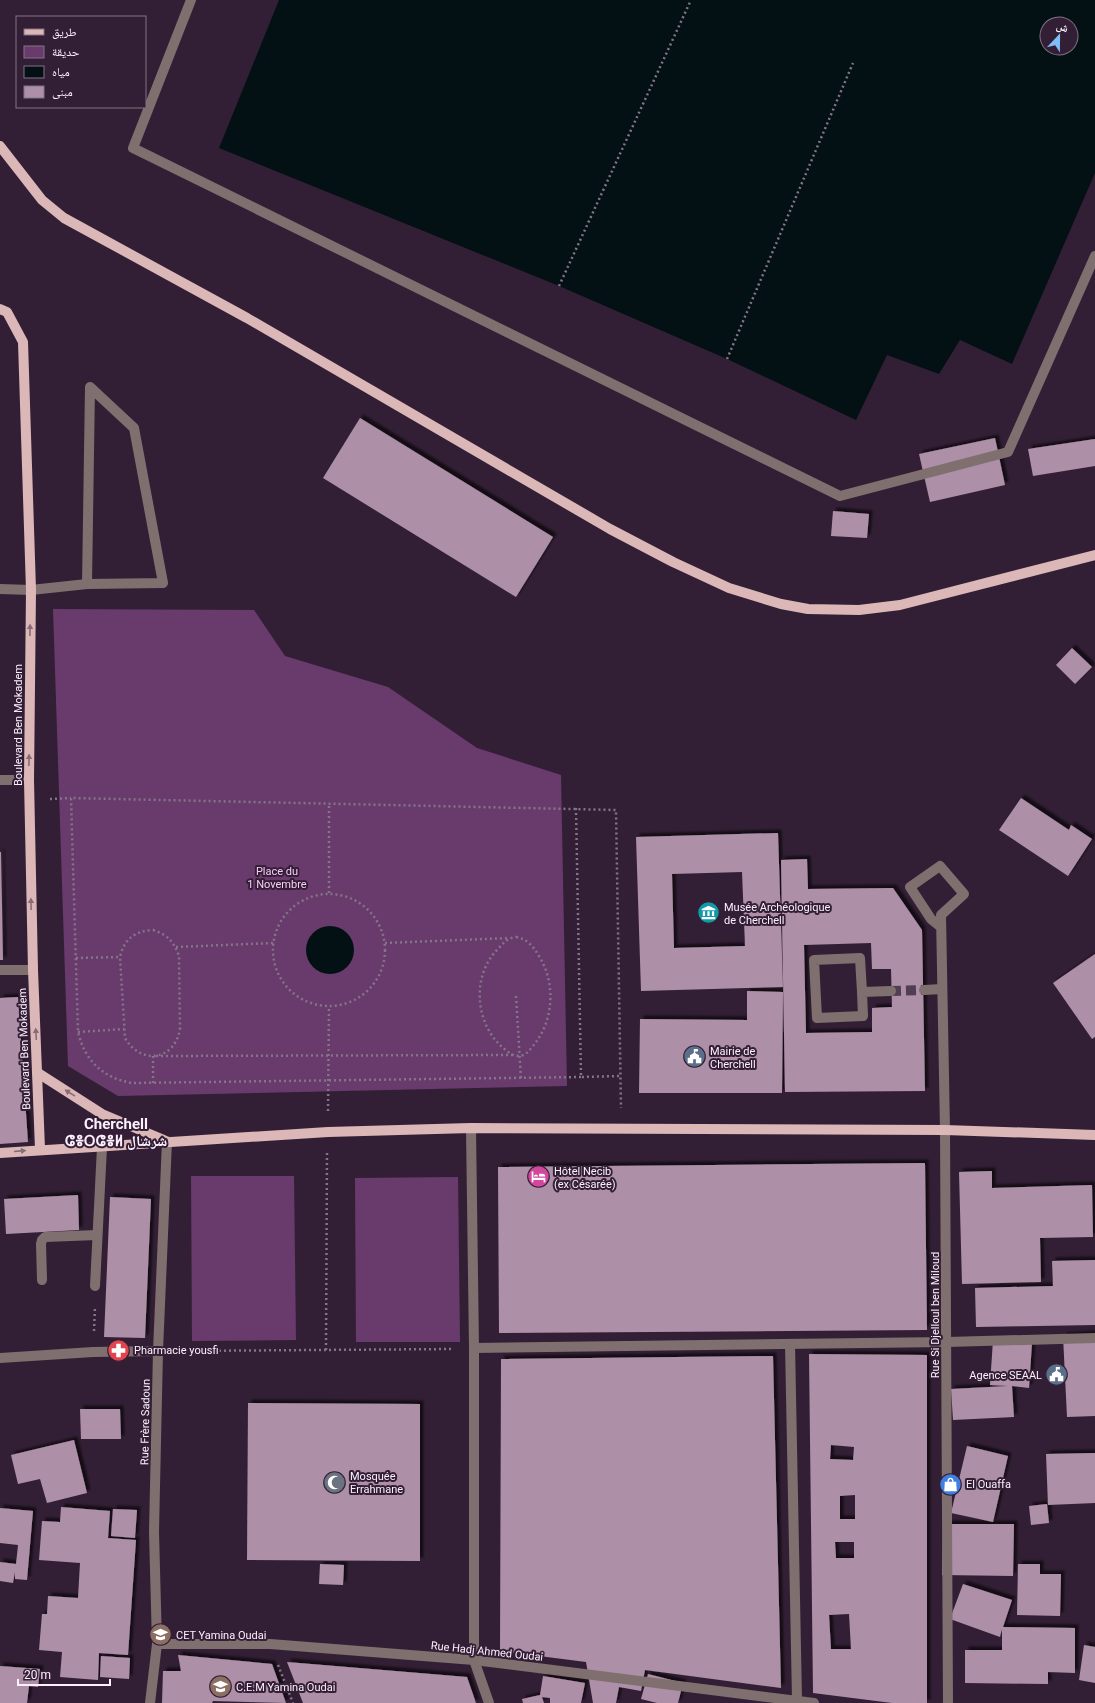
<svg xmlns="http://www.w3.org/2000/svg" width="1095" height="1703" viewBox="0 0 1095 1703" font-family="Roboto,'Noto Naskh Arabic','Noto Sans Tifinagh',sans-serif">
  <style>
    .green { fill: #683b6c }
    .water { fill: #031114; fill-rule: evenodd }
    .building { fill: #ad90a8; fill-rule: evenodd; filter: url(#shadow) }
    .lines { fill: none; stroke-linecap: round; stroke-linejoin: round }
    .minor-tunnel { stroke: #513e53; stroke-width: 10; stroke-dasharray: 10 5; stroke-linecap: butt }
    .path { stroke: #857487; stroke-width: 2.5; stroke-dasharray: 2 3; stroke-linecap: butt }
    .minor { stroke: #806f6f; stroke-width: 10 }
    .major { stroke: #dbb8b7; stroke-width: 10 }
    .oneway { fill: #876c76 }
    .labels { text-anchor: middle; stroke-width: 4; stroke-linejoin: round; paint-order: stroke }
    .street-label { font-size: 11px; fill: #fdf0fe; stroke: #331f35 }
    .park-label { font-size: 11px; fill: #facafd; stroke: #331f35 }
    .poi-label { font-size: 11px; fill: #fdf0fe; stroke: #331f35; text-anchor: start }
    .district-label { font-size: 15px; font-weight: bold; fill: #fdf0fe; stroke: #331f35 }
  </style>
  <defs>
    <filter id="shadow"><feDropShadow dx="3.5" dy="-3.5" stdDeviation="1" flood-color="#0009"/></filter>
  </defs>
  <rect width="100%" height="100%" fill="#331f35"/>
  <!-- green -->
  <g class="green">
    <polygon points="53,609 254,610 285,656 388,687 477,748 561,775 567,1086 118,1096 68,1066"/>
    <polygon points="191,1176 294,1176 296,1340 192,1341"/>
    <polygon points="458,1177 460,1342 356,1342 355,1178"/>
  </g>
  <!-- water -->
  <g class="water">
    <path d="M279,0H1095V173L1012,364L960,340L939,374L887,355L856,420L727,359L559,286L219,148ZM1047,24H1071V48H1047Z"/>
    <circle cx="330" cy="950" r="24"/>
  </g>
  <!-- building -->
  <g class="building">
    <polygon points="360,418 553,537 516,597 323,478"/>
    <polygon points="995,438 1005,485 930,502 919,454"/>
    <polygon points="1095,439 1095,466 1033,476 1028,449"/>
    <polygon points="833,511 869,514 867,538 831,536"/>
    <polygon points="1072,648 1092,667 1075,684 1056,665"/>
    <polygon points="1021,798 1069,830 1071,825 1092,839 1068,876 999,830"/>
    <path d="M778,833L783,987L641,991L636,837ZM742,872L745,946L674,948L672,874Z"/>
    <polygon points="0,852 1,852 3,960 0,960"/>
    <path d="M807,859L808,889L893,888L922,930L925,1091L785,1092L781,860ZM871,943L872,969H891L892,1007L872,1008V1032L806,1033L804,945Z"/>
    <polygon points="1095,954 1095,1037 1092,1039 1053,983"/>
    <polygon points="747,991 783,992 782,1093 639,1093 640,1019 747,1020"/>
    <polygon points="18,997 28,1142 0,1144 0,998"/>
    <polygon points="925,1163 927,1330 499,1333 498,1167"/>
    <polygon points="992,1171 992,1188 1092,1185 1093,1237 1040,1238 1041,1282 962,1284 959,1172"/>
    <polygon points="78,1195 79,1230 6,1234 4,1199"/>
    <polygon points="110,1197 151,1199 145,1338 104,1337"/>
    <polygon points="1095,1260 1095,1325 976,1327 975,1288 1053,1286 1052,1261"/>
    <polygon points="1095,1334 1095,1416 1067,1417 1063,1336"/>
    <polygon points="993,1340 1032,1343 1029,1388 1012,1386 1014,1417 953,1420 951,1389 1008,1386 990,1385"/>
    <path d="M809,1354L927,1355V1703H892L813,1693ZM831,1445L854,1447L853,1460L830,1459ZM855,1495V1519H840V1496ZM835,1542H854V1558H836ZM849,1614L851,1649H831L829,1615Z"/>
    <polygon points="773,1356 781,1688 645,1670 641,1691 619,1687 616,1703 593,1703 586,1662 500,1651 501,1359"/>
    <polygon points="248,1403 420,1404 420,1561 247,1560"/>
    <polygon points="80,1409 120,1409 121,1439 81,1439"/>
    <polygon points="74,1440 87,1493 47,1503 40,1479 18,1484 11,1455"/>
    <polygon points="967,1446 1008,1456 993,1522 951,1513"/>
    <polygon points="1095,1453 1095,1503 1048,1505 1046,1454"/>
    <polygon points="1047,1504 1049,1523 1031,1525 1029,1506"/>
    <polygon points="61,1507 110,1511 108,1538 136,1540 128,1655 99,1653 98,1680 60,1677 62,1652 39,1650 42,1614 47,1614 48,1596 78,1598 80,1563 39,1560 42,1521 60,1522"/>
    <polygon points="0,1508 33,1511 27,1580 15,1579 15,1572 13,1583 0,1581 0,1562 16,1564 18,1545 0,1543"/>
    <polygon points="113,1509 137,1510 135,1538 111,1536"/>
    <polygon points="943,1524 1014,1524 1013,1576 942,1575"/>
    <polygon points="320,1564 344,1565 343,1585 319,1584"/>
    <polygon points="1018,1564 1040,1564 1040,1574 1061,1574 1060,1616 1017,1615"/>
    <polygon points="963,1584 1012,1600 1003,1627 1075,1628 1075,1673 1048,1672 1048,1684 965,1683 965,1650 1002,1650 1002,1629 1000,1637 950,1619"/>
    <polygon points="1084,1645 1095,1647 1095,1683 1079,1680"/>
    <polygon points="178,1655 272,1664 286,1703 213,1701 212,1703 162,1703 163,1671 181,1671"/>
    <polygon points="101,1656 130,1658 129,1679 100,1677"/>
    <polygon points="287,1662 467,1677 476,1703 303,1703"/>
    <polygon points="0,1666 40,1669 38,1687 29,1686 27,1703 0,1703"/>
    <polygon points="648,1674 683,1683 678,1703 657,1703 641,1699"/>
    <polygon points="543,1676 585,1683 581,1703 550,1703 550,1698 542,1697 544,1703 523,1703 522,1699 540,1695"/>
  </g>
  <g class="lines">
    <!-- minor-tunnel -->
    <polyline class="minor-tunnel" points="891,991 924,990"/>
    <!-- path -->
    <g class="path">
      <polyline points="559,286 691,0"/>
      <polyline points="727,359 853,63"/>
      <polyline points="50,799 71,798"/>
      <polyline points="576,808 581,1077 620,1076"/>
      <polyline points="329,893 329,804"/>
      <circle cx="329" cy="950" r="56"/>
      <path d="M153,930C168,935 174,942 179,956L180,1028C176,1060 141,1066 125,1038L120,957C124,939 135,931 153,930Z"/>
      <path d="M516,937C527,939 533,946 539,956C556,983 554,1021 533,1046C529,1051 525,1056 519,1056C511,1056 506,1050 501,1046C474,1021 472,973 499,948C504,942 508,938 516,937Z"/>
      <polyline points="385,943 510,938"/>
      <polyline points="176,947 273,943"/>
      <polyline points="76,958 120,957"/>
      <polyline points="516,996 521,1078"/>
      <polyline points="78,1032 124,1029"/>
      <path d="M581,1077L132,1083C103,1078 85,1061 78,1032L71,798L616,810L621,1108"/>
      <polyline points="153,1083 153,1056 513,1055"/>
      <polyline points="328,1111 329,1006"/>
      <polyline points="94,1331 95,1306"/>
      <polyline points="326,1350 327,1152"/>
      <polyline points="179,1351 454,1349"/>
      <polyline points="278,1665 293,1703"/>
    </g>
    <!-- minor -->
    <g class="minor">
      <polyline points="191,0 133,148 840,496 1008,452 1095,256"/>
      <polygon points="90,387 134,428 163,583 87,584"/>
      <polyline points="0,589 31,590 87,584"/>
      <polyline points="0,780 29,780"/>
      <polyline points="941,927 931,919 910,887 940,866 964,894 941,915 945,1130 948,1703"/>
      <polyline points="0,970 33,970"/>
      <polyline points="924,990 942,989"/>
      <polyline points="862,992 860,958 814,960 817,1018 863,1016 862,992 891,991"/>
      <polyline points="471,1128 474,1348 474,1660 489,1703"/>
      <polyline points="42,1280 41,1244 42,1240 45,1237 97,1235"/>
      <polyline points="95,1286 102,1147"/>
      <polyline points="790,1344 797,1700"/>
      <polyline points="474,1348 947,1342 1095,1338"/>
      <polyline points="0,1358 93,1352 158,1351"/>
      <polyline points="157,1644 270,1644 474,1660 814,1703"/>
      <polyline points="150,1703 157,1644 154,1532 158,1351 167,1141"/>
    </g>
    <!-- major -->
    <g class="major">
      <polyline points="0,146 42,200 64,218 247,318 610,529 673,562 729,588 781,604 808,609 859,610 900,605 1095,555"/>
      <polyline points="0,309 7,312 23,342 31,590 29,780 33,970 40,1149"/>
      <polyline points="38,1073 102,1114 164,1140"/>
      <polyline points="0,1153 328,1132 471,1128 945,1130 1095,1135"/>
    </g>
  </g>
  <!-- one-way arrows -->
  <defs><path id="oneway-solid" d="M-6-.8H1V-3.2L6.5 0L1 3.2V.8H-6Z"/></defs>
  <g class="oneway">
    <use href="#oneway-solid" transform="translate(30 630) rotate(-89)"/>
    <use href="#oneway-solid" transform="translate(29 760) rotate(-89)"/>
    <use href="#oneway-solid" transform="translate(31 904) rotate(-91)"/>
    <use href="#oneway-solid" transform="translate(36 1034) rotate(-93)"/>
    <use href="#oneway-solid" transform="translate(70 1093) rotate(-148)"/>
    <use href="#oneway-solid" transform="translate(20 1151) rotate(-5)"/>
  </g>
  <!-- icons -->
  <defs>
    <symbol id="museum-disc" viewBox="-11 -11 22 22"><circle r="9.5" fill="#0f9aa8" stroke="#331f35"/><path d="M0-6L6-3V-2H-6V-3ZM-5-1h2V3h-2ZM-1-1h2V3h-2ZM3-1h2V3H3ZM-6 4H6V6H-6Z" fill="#fff"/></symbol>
    <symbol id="civic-disc" viewBox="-11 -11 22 22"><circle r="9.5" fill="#5c6f8a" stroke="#331f35"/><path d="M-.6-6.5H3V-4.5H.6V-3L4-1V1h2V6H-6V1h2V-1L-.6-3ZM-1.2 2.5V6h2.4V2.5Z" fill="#fff"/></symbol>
    <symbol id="hotel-disc" viewBox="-11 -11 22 22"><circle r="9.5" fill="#d1479c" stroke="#331f35"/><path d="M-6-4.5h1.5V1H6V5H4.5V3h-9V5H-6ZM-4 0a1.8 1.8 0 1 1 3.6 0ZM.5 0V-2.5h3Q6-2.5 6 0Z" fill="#fff"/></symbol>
    <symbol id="pharmacy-disc" viewBox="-11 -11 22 22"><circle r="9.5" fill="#e0444e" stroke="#331f35"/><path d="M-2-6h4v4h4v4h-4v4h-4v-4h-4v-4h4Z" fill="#fff"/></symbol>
    <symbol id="mosque-disc" viewBox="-11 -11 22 22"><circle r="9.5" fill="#6b7280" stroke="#331f35"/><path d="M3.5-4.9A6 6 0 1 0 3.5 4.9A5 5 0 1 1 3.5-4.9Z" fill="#fff"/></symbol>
    <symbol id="shop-disc" viewBox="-11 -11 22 22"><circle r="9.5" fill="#3f7fe0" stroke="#331f35"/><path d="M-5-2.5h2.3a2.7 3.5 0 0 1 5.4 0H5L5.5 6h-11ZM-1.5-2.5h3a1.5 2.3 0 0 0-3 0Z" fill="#fff"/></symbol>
    <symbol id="school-disc" viewBox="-11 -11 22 22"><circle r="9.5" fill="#8d6e63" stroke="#331f35"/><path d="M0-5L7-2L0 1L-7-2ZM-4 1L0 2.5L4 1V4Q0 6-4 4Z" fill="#fff"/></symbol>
  </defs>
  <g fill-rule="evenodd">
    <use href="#museum-disc" x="696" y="900" width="25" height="25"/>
    <use href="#civic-disc" x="682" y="1044" width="25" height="25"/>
    <use href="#hotel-disc" x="526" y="1164" width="25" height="25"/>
    <use href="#pharmacy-disc" x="106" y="1338" width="25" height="25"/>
    <use href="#civic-disc" x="1044" y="1362" width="25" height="25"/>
    <use href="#mosque-disc" x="322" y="1470" width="25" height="25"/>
    <use href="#shop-disc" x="938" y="1472" width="25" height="25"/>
    <use href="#school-disc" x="148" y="1622" width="25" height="25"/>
    <use href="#school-disc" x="208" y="1674" width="25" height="25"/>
  </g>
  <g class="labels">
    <!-- street labels -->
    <g class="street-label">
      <text transform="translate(18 725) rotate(-90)" y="4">Boulevard Ben Mokadem</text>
      <text transform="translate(24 1049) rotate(-92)" y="4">Boulevard Ben Mokadem</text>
      <text transform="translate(935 1315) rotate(-90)" y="4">Rue Si Djelloul ben Miloud</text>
      <text transform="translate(145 1422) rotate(-89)" y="4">Rue Frère Sadoun</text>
      <text transform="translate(487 1651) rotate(6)" y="4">Rue Hadj Ahmed Oudai</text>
    </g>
    <!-- park labels -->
    <g class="park-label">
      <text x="277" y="875">Place du<tspan x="277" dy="13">1 Novembre</tspan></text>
    </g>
    <!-- poi labels -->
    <g class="poi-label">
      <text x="724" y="911">Musée Archéologique<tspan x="724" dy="13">de Cherchell</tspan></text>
      <text x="710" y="1055">Mairie de<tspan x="710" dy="13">Cherchell</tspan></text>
      <text x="554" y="1175">Hôtel Necib<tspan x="554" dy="13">(ex Césarée)</tspan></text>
      <text x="134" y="1354">Pharmacie yousfi</text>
      <text x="1042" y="1379" text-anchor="end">Agence SEAAL</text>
      <text x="350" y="1480">Mosquée<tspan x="350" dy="13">Errahmane</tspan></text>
      <text x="966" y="1488">El Ouaffa</text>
      <text x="176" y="1639">CET Yamina Oudai</text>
      <text x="236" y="1691">C.E.M Yamina Oudai</text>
    </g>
    <!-- district labels -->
    <g class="district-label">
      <text x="116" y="1129">Cherchell<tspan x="116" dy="17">ⵛⴻⵔⵛⴻⵍ شرشال</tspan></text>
    </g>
  </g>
  <!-- legend -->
  <rect x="16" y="16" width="130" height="92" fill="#331f35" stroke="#847385"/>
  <rect x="24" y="29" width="20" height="6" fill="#dbb8b7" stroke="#847385"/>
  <text x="52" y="36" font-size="12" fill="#fdf0fe">طريق</text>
  <rect x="24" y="46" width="20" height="12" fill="#683b6c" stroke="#847385"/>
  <text x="52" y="56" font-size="12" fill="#fdf0fe">حديقة</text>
  <rect x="24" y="66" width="20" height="12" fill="#031114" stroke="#847385"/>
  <text x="52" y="76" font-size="12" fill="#fdf0fe">مياه</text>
  <rect x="24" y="86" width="20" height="12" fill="#ad90a8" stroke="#847385"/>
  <text x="52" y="96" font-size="12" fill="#fdf0fe">مبنى</text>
  <!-- north arrow -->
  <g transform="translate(1059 36) rotate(22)"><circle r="19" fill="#331f35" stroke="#847385"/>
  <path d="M0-3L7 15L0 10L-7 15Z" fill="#7fbdf9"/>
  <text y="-6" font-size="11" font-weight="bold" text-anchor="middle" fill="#fdf0fe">ش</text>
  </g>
  <!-- scale -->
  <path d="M18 1679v6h92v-6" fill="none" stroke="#fdf0fe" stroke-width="2"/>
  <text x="24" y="1679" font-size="12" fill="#fdf0fe" stroke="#331f35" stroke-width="3" paint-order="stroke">20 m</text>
</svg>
